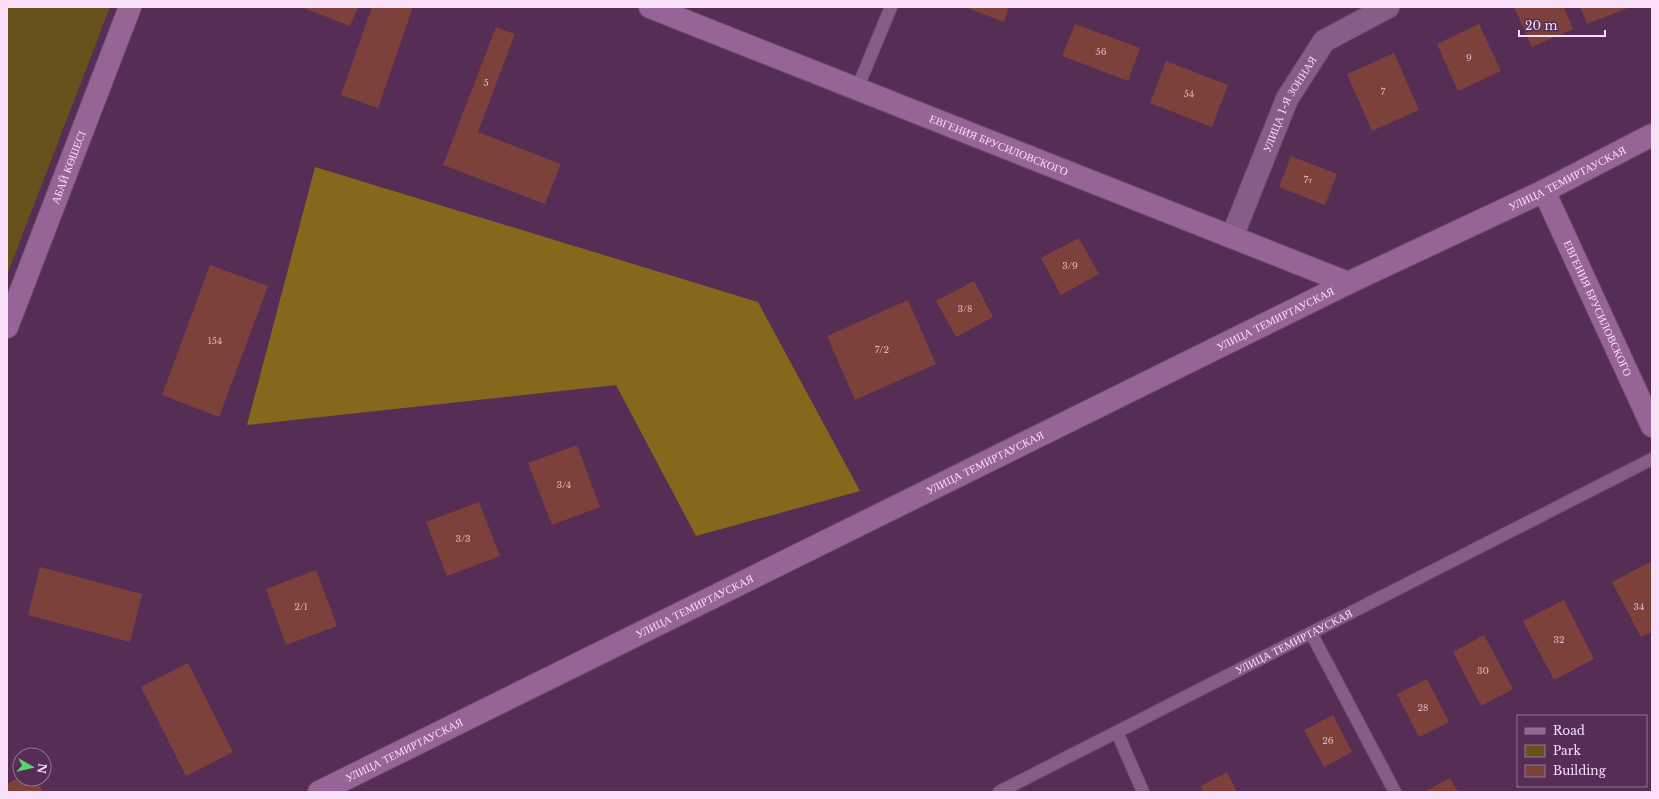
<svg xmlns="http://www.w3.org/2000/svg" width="1659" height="799" viewBox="0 0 1659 799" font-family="'Libre Baskerville',serif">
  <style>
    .green { fill: #67521e }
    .forest { fill: #85681b }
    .building { fill: #7d413b }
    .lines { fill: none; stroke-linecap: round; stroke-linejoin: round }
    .lane-casing { stroke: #6e4c6f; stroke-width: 14 }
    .street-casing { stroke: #6e4c6f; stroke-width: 24 }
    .secondary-casing { stroke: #6e4c6f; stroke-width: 24 }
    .lane { stroke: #875c87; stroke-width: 12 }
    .street { stroke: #875c87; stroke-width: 22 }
    .secondary { stroke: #966596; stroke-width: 22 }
    .labels { text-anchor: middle; stroke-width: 3.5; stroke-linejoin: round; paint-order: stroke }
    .number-label { font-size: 9px; fill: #d9b8c8 }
    .street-label { font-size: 11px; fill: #f8dff7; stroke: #552d55 }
  </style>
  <rect width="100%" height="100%" fill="#552d55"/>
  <!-- green -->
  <polygon class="green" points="7,7 110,7 7,275"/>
  <!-- forest -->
  <polygon class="forest" points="315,167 758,302 860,491 696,536 616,385 247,425"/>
  <!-- building -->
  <g class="building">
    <polygon points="301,7 358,7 350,26"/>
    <polygon points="372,7 413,7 378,108 341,95"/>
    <polygon points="965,7 1009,7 1004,22"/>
    <polygon points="1514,7 1564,7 1573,29 1532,47"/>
    <polygon points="1580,7 1630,7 1587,24"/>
    <polygon points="1075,24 1140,48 1128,81 1062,56"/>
    <polygon points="1479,24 1501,71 1458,91 1437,44"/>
    <polygon points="496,27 515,34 478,132 561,164 545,204 443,165"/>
    <polygon points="1394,53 1419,110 1372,131 1347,74"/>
    <polygon points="1166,61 1228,85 1212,127 1150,103"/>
    <polygon points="1291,156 1337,174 1325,205 1279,187"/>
    <polygon points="1079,238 1099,274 1061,295 1041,258"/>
    <polygon points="210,265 268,286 219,417 162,395"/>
    <polygon points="974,281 993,317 956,337 936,301"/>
    <polygon points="908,300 936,364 855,400 827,336"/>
    <polygon points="577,445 600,507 552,525 528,463"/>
    <polygon points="479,502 500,556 447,576 426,522"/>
    <polygon points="1652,561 1652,632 1641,637 1612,582"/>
    <polygon points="40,567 142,594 130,642 28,615"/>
    <polygon points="316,570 337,626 286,645 266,589"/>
    <polygon points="1564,600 1594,659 1554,680 1523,621"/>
    <polygon points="1484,635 1513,689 1481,706 1453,652"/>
    <polygon points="188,663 233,752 186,776 141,687"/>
    <polygon points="1427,679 1449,722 1419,737 1397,694"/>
    <polygon points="1333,715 1352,752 1324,767 1304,730"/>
    <polygon points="1227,772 1237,792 1204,792 1201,786"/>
    <polygon points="20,777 20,779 36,779 43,792 7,792 7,784"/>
    <polygon points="1450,778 1458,792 1424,792"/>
  </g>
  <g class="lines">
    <defs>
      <g id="lane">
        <polyline points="857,89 891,7"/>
        <polyline points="1311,633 1395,792"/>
        <polyline points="1117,732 1143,792"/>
        <path id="s1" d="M999,792L1652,459"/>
      </g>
      <g id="street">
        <path id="s2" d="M1232,237L1287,99L1324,41L1388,7"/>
      </g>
      <g id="secondary">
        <path id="s3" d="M650,7L1348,283"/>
        <path id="s4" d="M1544,191L1652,426"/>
        <path id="s5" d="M7,327L130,7"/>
        <path id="s6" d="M319,792L1348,283L1544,191L1652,135"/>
      </g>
    </defs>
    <!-- lane casing -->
    <use href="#lane" class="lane-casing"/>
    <!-- street casing -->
    <use href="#street" class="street-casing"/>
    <!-- secondary casing -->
    <use href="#secondary" class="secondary-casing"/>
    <!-- lane -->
    <use href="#lane" class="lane"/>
    <!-- street -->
    <use href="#street" class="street"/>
    <!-- secondary -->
    <use href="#secondary" class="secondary"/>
  </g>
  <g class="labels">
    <!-- number labels -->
    <g class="number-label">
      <text x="1101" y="55">56</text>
      <text x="1469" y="61">9</text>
      <text x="486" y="86">5</text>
      <text x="1383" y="95">7</text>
      <text x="1189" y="97">54</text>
      <text x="1308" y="183">7т</text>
      <text x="1070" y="269">3/9</text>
      <text x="965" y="312">3/8</text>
      <text x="215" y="344">154</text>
      <text x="882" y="353">7/2</text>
      <text x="564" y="488">3/4</text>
      <text x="463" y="542">3/3</text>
      <text x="301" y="610">2/1</text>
      <text x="1639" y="610">34</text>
      <text x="1559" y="643">32</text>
      <text x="1483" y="674">30</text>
      <text x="1423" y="711">28</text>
      <text x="1328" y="744">26</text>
    </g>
    <!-- street labels -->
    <g class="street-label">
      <text dy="4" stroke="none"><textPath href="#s2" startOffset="145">УЛИЦА 1-Я ЗОННАЯ</textPath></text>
      <text dy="4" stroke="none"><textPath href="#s3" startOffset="375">ЕВГЕНИЯ БРУСИЛОВСКОГО</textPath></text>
      <text dy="4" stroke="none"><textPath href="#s5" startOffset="171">АБАЙ КӨШЕСІ</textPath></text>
      <text dy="4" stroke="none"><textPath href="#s6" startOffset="1391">УЛИЦА ТЕМИРТАУСКАЯ</textPath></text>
      <text dy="4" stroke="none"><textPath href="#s4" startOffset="129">ЕВГЕНИЯ БРУСИЛОВСКОГО</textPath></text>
      <text dy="4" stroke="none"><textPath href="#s6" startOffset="1067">УЛИЦА ТЕМИРТАУСКАЯ</textPath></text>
      <text dy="4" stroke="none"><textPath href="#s6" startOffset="743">УЛИЦА ТЕМИРТАУСКАЯ</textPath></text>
      <text dy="4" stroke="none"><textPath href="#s6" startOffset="419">УЛИЦА ТЕМИРТАУСКАЯ</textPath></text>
      <text dy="4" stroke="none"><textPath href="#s1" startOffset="331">УЛИЦА ТЕМИРТАУСКАЯ</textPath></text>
      <text dy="4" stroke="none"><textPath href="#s6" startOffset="95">УЛИЦА ТЕМИРТАУСКАЯ</textPath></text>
    </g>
  </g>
  <!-- border -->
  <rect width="1659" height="799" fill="none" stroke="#f8dff7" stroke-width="16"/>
  <!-- legend -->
  <rect x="1517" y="715" width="130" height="72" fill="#552d55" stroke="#967496"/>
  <rect x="1525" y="728" width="20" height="6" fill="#966596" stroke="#967496"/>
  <text x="1553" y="735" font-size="12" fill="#f8dff7">Road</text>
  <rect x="1525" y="745" width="20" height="12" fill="#67521e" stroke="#967496"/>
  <text x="1553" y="755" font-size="12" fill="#f8dff7">Park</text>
  <rect x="1525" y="765" width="20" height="12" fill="#7d413b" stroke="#967496"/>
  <text x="1553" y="775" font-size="12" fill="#f8dff7">Building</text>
  <!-- north arrow -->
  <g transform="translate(32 767) rotate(98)"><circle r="19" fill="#552d55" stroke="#967496"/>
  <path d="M0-3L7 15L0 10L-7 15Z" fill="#5ad56e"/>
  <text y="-6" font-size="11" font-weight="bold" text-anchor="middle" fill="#f8dff7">N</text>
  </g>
  <!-- scale -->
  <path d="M1519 30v6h86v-6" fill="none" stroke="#f8dff7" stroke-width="2"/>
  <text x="1525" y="30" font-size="12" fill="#f8dff7" stroke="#552d55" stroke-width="3" paint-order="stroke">20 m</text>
</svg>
